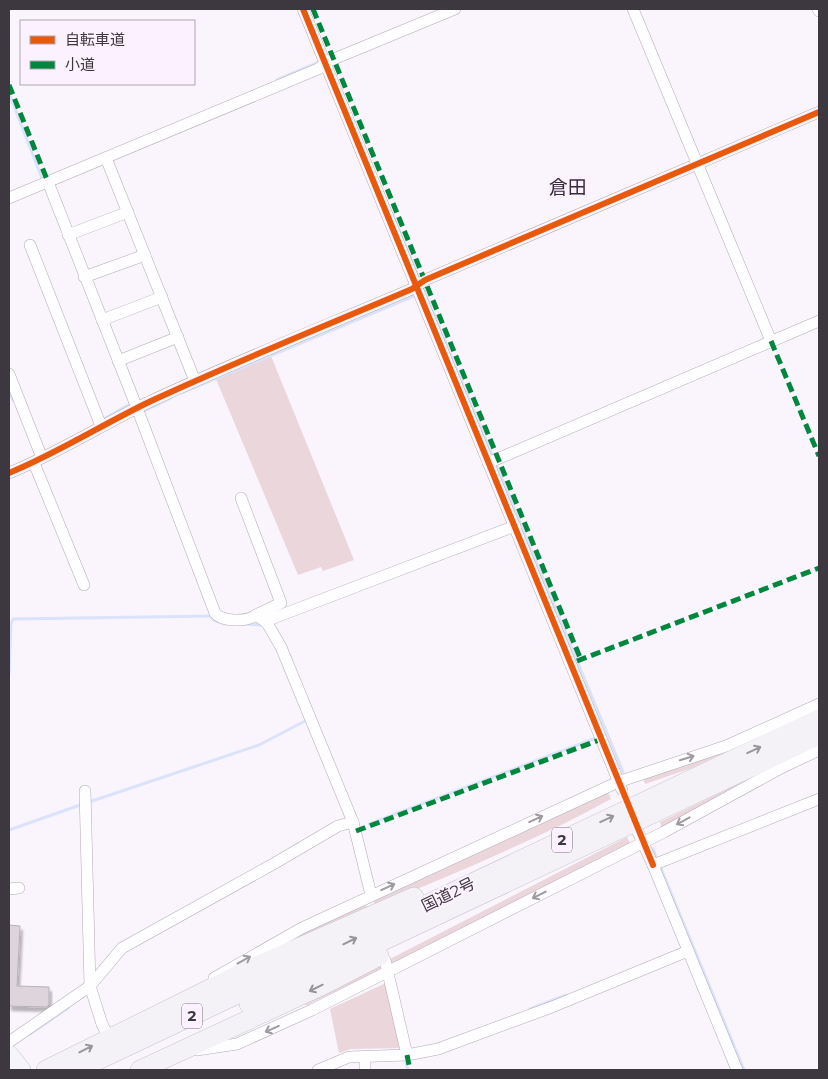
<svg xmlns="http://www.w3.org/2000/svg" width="828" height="1079" viewBox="0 0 828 1079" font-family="Montserrat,'Noto Sans JP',sans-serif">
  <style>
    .green { fill: #ead6db }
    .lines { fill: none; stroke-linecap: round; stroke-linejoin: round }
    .stream { stroke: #dae3fa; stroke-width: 3 }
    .building { fill: #ded4dc; stroke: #b7b1b7; filter: url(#shadow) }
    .minor-casing { stroke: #b1acb3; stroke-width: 12 }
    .primary-casing { stroke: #c8c5ce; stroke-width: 20 }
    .trunk-casing { stroke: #c8c5ce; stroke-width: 20 }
    .minor { stroke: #fefdff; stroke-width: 11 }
    .primary { stroke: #f6f5f9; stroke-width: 19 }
    .trunk { stroke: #f4f2f7; stroke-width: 19 }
    .quiet { stroke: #00873e; stroke-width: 5; stroke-dasharray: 10 5; stroke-linecap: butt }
    .cycleway-casing { stroke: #fbf1ff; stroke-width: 9 }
    .cycleway { stroke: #e8590c; stroke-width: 6 }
    .oneway { stroke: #98959b }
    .oneway2 { stroke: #9e9a9f }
    .labels { text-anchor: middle; stroke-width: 5; stroke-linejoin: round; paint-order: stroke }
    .shield { fill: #fbf1ff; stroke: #767079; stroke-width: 1 }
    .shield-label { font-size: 15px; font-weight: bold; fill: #3d383f }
    .street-label { font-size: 16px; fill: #3d383f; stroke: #fbf1ff }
    .quarter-label { font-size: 19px; fill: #352c39; stroke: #fbf1ff }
  </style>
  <defs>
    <filter id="shadow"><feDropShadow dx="2.5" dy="4.5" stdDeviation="1" flood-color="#0004"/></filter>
  </defs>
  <rect width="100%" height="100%" fill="#faf4fc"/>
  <!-- green -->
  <g class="green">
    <polygon points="271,356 354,560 323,571 321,567 298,575 216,379"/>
    <polygon points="740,745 692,768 645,784 642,776"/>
    <polygon points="750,778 662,829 660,822"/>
    <path d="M607,790L611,799C535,841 454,873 374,907V897Z"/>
    <polygon points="627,837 631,845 392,965 388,960"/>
    <polygon points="363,905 369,907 262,955 298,934"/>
    <polygon points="383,962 382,969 307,1005 303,1004"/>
    <polygon points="386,983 401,1048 351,1049 339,1053 330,1009"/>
  </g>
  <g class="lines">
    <!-- stream -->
    <g class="stream">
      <polyline points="277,80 319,62"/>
      <polyline points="9,93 43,181"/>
      <polyline points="392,213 623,772"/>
      <polyline points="9,389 13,400"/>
      <polyline points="181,393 414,296"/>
      <polyline points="142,412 171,398"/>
      <polyline points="102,420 130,404"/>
      <polyline points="211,616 214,620 224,624"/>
      <polyline points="243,624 261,625 263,622"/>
      <polyline points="9,674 11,624 13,619 211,616"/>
      <polyline points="89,802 259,745 307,720"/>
      <polyline points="369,824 596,738"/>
      <polyline points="9,830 83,804"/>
      <polyline points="653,849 657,860"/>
      <polyline points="660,866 744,1070"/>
      <polyline points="530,1009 566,995"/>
      <polyline points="30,1034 68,1008"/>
      <polyline points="405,1058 408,1070"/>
    </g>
  </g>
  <!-- building -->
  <polygon class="building" points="9,925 20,926 17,986 49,987 49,1005 46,1007 9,1006"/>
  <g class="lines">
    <defs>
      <g id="minor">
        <polyline points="303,9 622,790"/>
        <polyline points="633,9 771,341"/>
        <polyline points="818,9 819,11"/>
        <polyline points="106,158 195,381"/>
        <path d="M48,182L137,408L215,613C222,622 247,622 256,615L267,623L281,647L353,822L371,895"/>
        <polyline points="9,198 318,69 329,61 455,9"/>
        <polyline points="68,235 128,212"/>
        <polyline points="30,245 101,426"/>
        <polyline points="84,277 145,255"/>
        <polyline points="102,320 162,297"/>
        <polyline points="118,361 178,337"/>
        <polyline points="9,374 42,458"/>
        <polyline points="34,463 84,585"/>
        <polyline points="488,463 819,321"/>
        <path d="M9,473C58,453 103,424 151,401C237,361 325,326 412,289L425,280L819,112"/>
        <polyline points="241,498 281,603 256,615"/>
        <polyline points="267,623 271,619 515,526"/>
        <polyline points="85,791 90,986 102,1024 109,1038"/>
        <polyline points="638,832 653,865"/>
        <polyline points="9,889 19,888"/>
        <polyline points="385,960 407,1055"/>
        <polyline points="214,978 302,928 618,782 726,746 819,704"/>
        <polyline points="9,1042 90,986 122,948 275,863 338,826 353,822"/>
        <polyline points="197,1050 237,1044 312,1010 664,832 781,768 819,750"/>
        <polyline points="318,1070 349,1057 407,1055 438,1049 552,1007 688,951"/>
        <polyline points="365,1070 365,1057"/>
        <polyline points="737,1070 653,865 819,799"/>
      </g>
      <polyline id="primary" points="9,1055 21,1070"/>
      <g id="trunk">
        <polyline points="249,1004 819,735"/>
        <polyline points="46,1070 246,971 414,897"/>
        <polyline points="77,1070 819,719"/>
        <polyline points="140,1070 321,986 379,956"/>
      </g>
    </defs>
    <!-- minor casing -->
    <use href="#minor" class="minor-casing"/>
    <!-- primary casing -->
    <use href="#primary" class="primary-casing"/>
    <!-- trunk casing -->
    <use href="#trunk" class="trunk-casing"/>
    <!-- minor -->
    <use href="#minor" class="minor"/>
    <!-- primary -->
    <use href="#primary" class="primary"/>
    <!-- trunk -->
    <use href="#trunk" class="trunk"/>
    <!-- quiet -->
    <g class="quiet">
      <polyline points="313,9 581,660"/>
      <polyline points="9,85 48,182"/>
      <polyline points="771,341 819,456"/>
      <polyline points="577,661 819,568"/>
      <polyline points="356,831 602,739"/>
      <polyline points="407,1055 410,1070"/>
    </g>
    <defs>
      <g id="cycleway">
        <polyline points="303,9 653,865"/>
        <path d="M9,473C58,453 103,424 151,401C237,361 325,326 412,289L425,280L819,112"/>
      </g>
    </defs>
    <!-- cycleway casing -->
    <use href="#cycleway" class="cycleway-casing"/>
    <!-- cycleway -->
    <use href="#cycleway" class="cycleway"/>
  </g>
  <!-- one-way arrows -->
  <defs><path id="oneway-shaft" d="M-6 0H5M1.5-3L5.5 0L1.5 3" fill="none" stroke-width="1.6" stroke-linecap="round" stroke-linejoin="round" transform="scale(1.25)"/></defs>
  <g class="oneway">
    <use href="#oneway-shaft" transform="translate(754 750) rotate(-25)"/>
    <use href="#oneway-shaft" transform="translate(607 819) rotate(-25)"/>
    <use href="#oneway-shaft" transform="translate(350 941) rotate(-26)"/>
    <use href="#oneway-shaft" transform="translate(316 988) rotate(154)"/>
    <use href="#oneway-shaft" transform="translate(86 1049) rotate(-27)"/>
  </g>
  <g class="oneway2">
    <use href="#oneway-shaft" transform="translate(687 758) rotate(-17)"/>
    <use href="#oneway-shaft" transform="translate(536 819) rotate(-25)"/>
    <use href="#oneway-shaft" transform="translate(683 821) rotate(151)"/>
    <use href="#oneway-shaft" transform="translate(388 887) rotate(-25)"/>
    <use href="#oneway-shaft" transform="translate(539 895) rotate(153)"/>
    <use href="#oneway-shaft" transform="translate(244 960) rotate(-29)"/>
    <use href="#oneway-shaft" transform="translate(272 1029) rotate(156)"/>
  </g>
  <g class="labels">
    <!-- shield labels -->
    <g class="shield">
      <rect x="552" y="827.5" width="20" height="25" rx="4"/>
      <rect x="182" y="1003.5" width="20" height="25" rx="4"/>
    </g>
    <g class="shield-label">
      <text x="562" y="845">2</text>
      <text x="192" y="1021">2</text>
    </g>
    <!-- street labels -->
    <g class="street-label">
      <text transform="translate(448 894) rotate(-26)" y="6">国道2号</text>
    </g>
    <!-- quarter labels -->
    <g class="quarter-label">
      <text x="568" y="194">倉田</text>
    </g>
  </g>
  <!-- border -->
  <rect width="828" height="1079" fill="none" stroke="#3d383f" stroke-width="20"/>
  <!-- legend -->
  <rect x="20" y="20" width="175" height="65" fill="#fbf1ff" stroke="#afa7b2"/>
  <rect x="30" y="36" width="25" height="8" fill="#e8590c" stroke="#afa7b2"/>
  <text x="65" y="45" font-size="15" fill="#3d383f">自転車道</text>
  <rect x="30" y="61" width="25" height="8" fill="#00873e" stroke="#afa7b2"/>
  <text x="65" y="70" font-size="15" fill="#3d383f">小道</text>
</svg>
